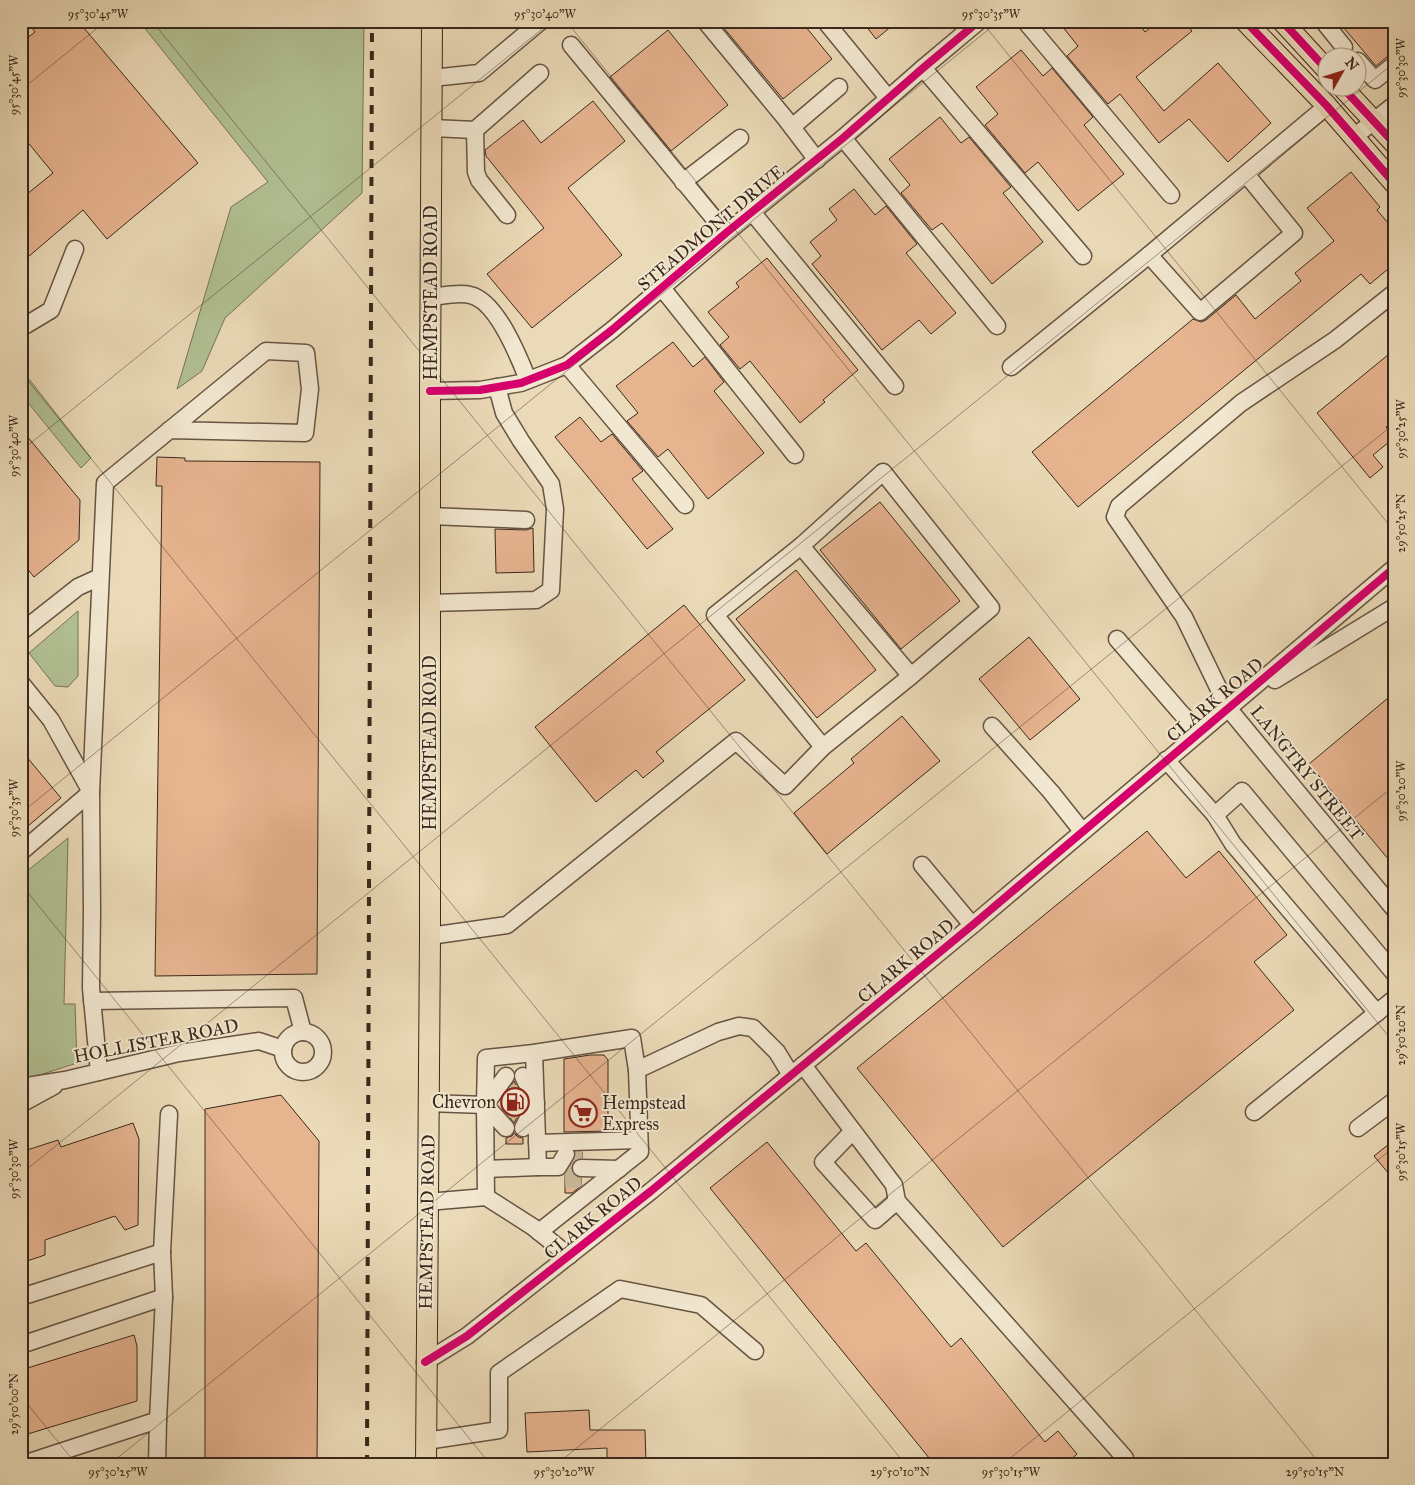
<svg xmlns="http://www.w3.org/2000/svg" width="1415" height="1485" viewBox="0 0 1415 1485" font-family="'IM FELL Great Primer',serif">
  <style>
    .green { fill: #b2c193; stroke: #767458 }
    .building { fill: #e7b490; stroke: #39281c }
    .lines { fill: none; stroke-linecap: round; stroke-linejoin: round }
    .minor-tunnel { stroke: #c7b698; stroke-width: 16; stroke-dasharray: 16 8; stroke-linecap: butt }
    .minor-casing { stroke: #665443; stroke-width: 19 }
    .major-casing { stroke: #39281c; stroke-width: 22 }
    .minor { stroke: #f2e7d0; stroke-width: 16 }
    .major { stroke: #ebdab7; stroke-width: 20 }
    .rail { stroke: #39281c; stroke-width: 4; stroke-dasharray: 9 9; stroke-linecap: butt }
    .cycleway-casing { stroke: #f2e7d0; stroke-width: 11 }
    .cycleway { stroke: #d6006c; stroke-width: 8 }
    .ticks { fill: none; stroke: #39281c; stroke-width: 1; stroke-opacity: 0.45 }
    .labels { text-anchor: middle; stroke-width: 4; stroke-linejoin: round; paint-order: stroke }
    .street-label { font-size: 18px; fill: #39281c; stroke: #f2e7d0 }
    .poi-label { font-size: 18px; fill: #39281c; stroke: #f2e7d0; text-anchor: end }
    .neatline { fill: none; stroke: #39281c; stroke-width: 2 }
    .ticks-label { font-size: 12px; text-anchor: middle; fill: #39281c }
  </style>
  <rect width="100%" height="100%" fill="#ebdab7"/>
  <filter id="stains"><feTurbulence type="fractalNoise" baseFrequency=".004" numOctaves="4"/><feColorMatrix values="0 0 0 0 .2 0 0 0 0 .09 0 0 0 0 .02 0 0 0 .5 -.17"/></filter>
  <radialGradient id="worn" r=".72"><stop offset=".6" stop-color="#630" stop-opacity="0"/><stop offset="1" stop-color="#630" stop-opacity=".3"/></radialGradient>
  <!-- green -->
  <g class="green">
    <polygon points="139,21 364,21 362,193 225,318 202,371 177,389 231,207 268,182"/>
    <polygon points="21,369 91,458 81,468 21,394"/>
    <polygon points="78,611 78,676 68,687 55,686 29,653"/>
    <polygon points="68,838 64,1004 75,1004 77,1063 21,1081 21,876"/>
  </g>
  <!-- building -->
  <g class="building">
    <polygon points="27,21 78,21 198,163 107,239 83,210 21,263 21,199 53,173 21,134 21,43 35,32"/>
    <polygon points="718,21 801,21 832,59 783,99"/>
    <polygon points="862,21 898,21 876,39"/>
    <polygon points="1058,21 1137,21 1145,32 1158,21 1183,21 1192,31 1136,77 1164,111 1218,63 1271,123 1228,162 1189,119 1159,143 1120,94 1108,104 1067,56 1078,46"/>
    <polygon points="1338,21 1394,21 1394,51 1376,66"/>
    <polygon points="668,30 728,105 671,151 610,77"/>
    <polygon points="1021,50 1043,76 1052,68 1093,117 1084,125 1124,174 1078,211 1038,162 1025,173 985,125 998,114 976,87"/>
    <polygon points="593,101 625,141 568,188 622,255 532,328 487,274 544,228 486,156 485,150 523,120 541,143"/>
    <polygon points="940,117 961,143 969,137 1011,187 1003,193 1043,242 992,284 942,223 932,230 901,193 910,185 889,159"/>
    <polygon points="1351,172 1380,207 1377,210 1394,230 1394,264 1370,284 1361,274 1078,507 1032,452 1193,319 1201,322 1206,320 1236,295 1255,319 1301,281 1295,273 1334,241 1307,208"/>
    <polygon points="854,189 875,215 886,206 917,244 906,253 956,313 931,334 919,320 882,350 812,264 821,256 810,242 837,220 829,209"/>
    <polygon points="767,258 858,370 823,400 825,402 800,423 750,361 740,369 720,345 729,337 708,312 739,287 736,283"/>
    <polygon points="673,342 693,367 705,357 724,382 714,391 764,453 708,499 668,449 658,457 627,421 638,413 616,386"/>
    <polygon points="1394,350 1394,421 1386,427 1394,438 1373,455 1383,467 1370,478 1317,413"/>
    <polygon points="580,417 601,442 612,434 643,471 632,479 673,529 647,549 555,437"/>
    <polygon points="21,429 80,500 79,540 34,577 21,561"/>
    <polygon points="157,457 185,458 185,461 320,462 317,974 155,976 162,486 156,486"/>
    <polygon points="880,502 960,601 901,649 820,550"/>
    <polygon points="533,528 534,572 496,573 495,529 526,530"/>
    <polygon points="796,570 876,670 817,718 736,619"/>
    <polygon points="684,605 745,680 656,752 664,761 643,778 636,770 596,802 535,727"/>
    <polygon points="1029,637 1080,699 1030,740 979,679"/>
    <polygon points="1394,693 1394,866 1309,764"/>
    <polygon points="902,716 940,761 827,854 794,813 854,763 851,759"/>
    <polygon points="21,750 61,798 21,832"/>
    <polygon points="1147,831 1186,878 1219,851 1287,935 1254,962 1294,1010 1003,1247 857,1068"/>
    <polygon points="590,1055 604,1055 608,1060 608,1131 564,1132 564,1059"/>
    <polygon points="514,1081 523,1100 523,1106 514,1123 506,1113 506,1093"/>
    <polygon points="281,1095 319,1141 317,1464 205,1464 205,1109"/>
    <polygon points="133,1123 139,1139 138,1225 125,1230 115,1216 45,1240 45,1255 27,1261 21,1254 21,1152 58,1140 61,1147"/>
    <polygon points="514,1133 518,1137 523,1138 523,1144 506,1144 506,1138 512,1136"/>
    <polygon points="1394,1140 1394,1180 1374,1156"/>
    <polygon points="767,1142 856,1251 866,1243 951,1347 961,1338 1045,1442 1058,1431 1077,1454 1066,1464 934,1464 710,1188"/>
    <polygon points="575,1152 582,1152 582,1158 577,1159 573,1162 571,1168 575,1176 581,1178 581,1186 572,1193 565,1193 565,1174 575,1159"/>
    <polygon points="134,1335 137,1346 137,1401 21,1436 21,1370"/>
    <polygon points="589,1410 590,1430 645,1430 646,1464 607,1464 607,1448 527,1452 525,1413"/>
  </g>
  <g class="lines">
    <!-- minor-tunnel -->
    <g class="minor-tunnel">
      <polyline points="506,1093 523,1093"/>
      <polyline points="506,1110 523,1110"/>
      <polyline points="566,1154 582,1154"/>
      <polyline points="565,1167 581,1168"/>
      <polyline points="565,1180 581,1179"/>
    </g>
    <defs>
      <g id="minor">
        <polyline points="705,21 785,118 817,160"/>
        <polyline points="825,21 888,98"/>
        <polyline points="1025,21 1171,195"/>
        <polyline points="1323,21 1344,47"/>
        <polyline points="571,45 726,233"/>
        <polyline points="1358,61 1375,80 1391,67 1394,67"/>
        <polyline points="923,68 1083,256"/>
        <polyline points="432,78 479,73 541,21"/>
        <polyline points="792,127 839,87"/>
        <polyline points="432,128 475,130 540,73"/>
        <polyline points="475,130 476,172 479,180 507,215"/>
        <polyline points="1354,137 1394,105"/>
        <polyline points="843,138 997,326"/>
        <polyline points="683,182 740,138"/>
        <polyline points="752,212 895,386"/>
        <polyline points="1149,255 1200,312 1294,233 1246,174"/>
        <polyline points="662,288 795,455"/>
        <polyline points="1394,293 1335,340 1241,403 1119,506 1115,517 1184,617 1228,708 1394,909"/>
        <path d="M431,297C442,296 458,292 470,295C496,300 519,357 528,380"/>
        <polyline points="21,322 26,325 51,310 75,249"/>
        <polyline points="567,365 685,505"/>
        <polyline points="1011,367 1149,255 1327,106"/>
        <polyline points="430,391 480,390 521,383 567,365 612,330 726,233 843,138 923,68 979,21"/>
        <polyline points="430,516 526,520"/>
        <polyline points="801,546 911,676"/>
        <polyline points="430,603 536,600 551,590 555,509 551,484 521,441 504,413 497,387"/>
        <polyline points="21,632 78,587 100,577"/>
        <polyline points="1117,639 1180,712 1199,732"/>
        <polyline points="1275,680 1394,607"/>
        <polyline points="21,683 51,720 91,792 21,852"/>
        <polyline points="992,726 1051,792 1082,831"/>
        <polyline points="1166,760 1215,815 1242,791 1394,973"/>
        <polyline points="1215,815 1233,844 1377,1013"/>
        <polyline points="922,865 972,925"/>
        <polyline points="430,936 507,925 736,741 785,786 823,747 911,676 991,608 883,472 801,546 715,615 823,747"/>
        <polyline points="92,1001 294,998 303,1032"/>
        <circle cx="303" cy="1052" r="20"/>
        <polyline points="534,1053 538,1167 558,1167 566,1154"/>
        <polyline points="803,1065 894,1185 897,1201 1125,1458"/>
        <polyline points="637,1070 718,1032 739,1026 753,1028 777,1052 791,1075"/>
        <polyline points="99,1072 91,988 92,911 91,792 105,483 266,351 306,353 310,389 305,433 169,430"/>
        <polyline points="21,1087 65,1080 179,1053 259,1041 283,1049"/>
        <polyline points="428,1103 485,1105 486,1197"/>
        <polyline points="21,1104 54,1086"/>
        <polyline points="485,1105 486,1058 534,1053 632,1038 637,1070 640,1152 539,1232"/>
        <polyline points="1254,1112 1394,999"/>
        <polyline points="506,1128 485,1105 506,1076"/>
        <polyline points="523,1128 536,1103 523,1076"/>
        <polyline points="1358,1128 1394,1101"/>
        <polyline points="853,1131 823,1162 875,1220 897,1201"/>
        <polyline points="537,1143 639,1140"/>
        <polyline points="581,1168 619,1169"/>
        <polyline points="486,1169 538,1167"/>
        <polyline points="427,1202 486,1197 533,1227 569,1256"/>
        <polyline points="21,1297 162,1252"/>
        <polyline points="21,1345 164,1297"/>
        <polyline points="425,1362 467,1336 651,1191 975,923 1394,568"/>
        <polyline points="426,1441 499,1430 499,1373 620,1289 701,1305 755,1351"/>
        <polyline points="23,1464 158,1420"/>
        <polyline points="157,1464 158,1420 164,1297 162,1252 169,1114"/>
      </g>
      <g id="major">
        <polyline points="1245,21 1327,106 1394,183"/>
        <polyline points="1282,21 1328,71"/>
        <polyline points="1343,88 1394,143"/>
        <polyline points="426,1464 430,936 430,391 432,21"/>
      </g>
    </defs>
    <!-- minor casing -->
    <use href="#minor" class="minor-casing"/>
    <!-- major casing -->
    <use href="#major" class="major-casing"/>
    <!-- minor -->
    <use href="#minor" class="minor"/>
    <!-- major -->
    <use href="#major" class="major"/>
    <!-- rail -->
    <polyline class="rail" points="367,1464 372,21"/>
    <defs>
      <g id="cycleway">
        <polyline points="1245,21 1327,106 1394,183"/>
        <polyline points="1282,21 1328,71"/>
        <polyline points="1343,88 1394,143"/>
        <polyline points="430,391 480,390 521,383 567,365 612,330 726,233 843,138 923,68 979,21"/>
        <polyline points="425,1362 467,1336 651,1191 975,923 1394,568"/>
      </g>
    </defs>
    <!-- cycleway casing -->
    <use href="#cycleway" class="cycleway-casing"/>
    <!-- cycleway -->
    <use href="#cycleway" class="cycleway"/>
  </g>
  <!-- ticks -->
  <path class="ticks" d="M152,21L1320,1464M566,21L1394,1043M981,21L1394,531M21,90L106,21M21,372L905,1464M21,451L552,21M21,813L999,21M21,884L490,1464M21,1174L1394,63M21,1396L76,1464M110,1464L1394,424M557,1464L1394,786M1003,1464L1394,1147"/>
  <!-- icons -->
  <defs>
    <symbol id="fuel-ring" viewBox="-11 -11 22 22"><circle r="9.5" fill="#f2e7d0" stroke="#8f2418" stroke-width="1.5"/><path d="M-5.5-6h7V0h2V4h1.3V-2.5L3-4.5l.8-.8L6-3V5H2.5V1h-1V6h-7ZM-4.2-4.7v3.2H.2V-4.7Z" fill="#8f2418"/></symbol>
    <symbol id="supermarket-ring" viewBox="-11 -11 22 22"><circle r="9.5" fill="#f2e7d0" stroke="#8f2418" stroke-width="1.5"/><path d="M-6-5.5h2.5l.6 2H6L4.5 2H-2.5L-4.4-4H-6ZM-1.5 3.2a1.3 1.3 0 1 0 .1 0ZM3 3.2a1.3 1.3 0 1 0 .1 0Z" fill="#8f2418"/></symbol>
  </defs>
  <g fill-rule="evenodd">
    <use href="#fuel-ring" x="499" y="1086" width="32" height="32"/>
    <use href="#supermarket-ring" x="567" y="1097" width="32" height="32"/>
  </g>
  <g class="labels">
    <!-- street labels -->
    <g class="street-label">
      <text transform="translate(711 228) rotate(-40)" y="6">STEADMONT DRIVE</text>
      <text transform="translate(431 293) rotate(-90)" y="6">HEMPSTEAD ROAD</text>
      <text transform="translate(1215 700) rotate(-40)" y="6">CLARK ROAD</text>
      <text transform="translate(430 743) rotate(-90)" y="6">HEMPSTEAD ROAD</text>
      <text transform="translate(1307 773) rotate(51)" y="6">LANGTRY STREET</text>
      <text transform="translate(906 961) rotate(-40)" y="6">CLARK ROAD</text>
      <text transform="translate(156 1041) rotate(-11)" y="6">HOLLISTER ROAD</text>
      <text transform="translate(593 1218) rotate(-39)" y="6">CLARK ROAD</text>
      <text transform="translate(427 1222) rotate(-89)" y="6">HEMPSTEAD ROAD</text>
    </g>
    <!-- poi labels -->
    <g class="poi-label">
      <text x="496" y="1108">Chevron</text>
      <text x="602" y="1109" text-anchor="start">Hempstead<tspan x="602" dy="21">Express</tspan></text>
    </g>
  </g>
  <!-- margin -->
  <rect width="1415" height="1485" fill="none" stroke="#ebdab7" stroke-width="55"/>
  <!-- north arrow -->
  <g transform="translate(1342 72) rotate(51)"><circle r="24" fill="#f2e7d0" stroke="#a89b88"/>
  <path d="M0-4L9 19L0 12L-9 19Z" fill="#8f2418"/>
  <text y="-8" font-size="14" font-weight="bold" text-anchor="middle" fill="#39281c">N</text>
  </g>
  <rect x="28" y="28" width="1360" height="1430" class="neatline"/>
  <g class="ticks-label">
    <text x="98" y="18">95°30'45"W</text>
    <text x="545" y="18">95°30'40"W</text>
    <text x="991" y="18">95°30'35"W</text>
    <text transform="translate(1401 68) rotate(-90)" y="4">95°30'30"W</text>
    <text transform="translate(14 85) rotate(-90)" y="4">95°30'45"W</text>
    <text transform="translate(1401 429) rotate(-90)" y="4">95°30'25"W</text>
    <text transform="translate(14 446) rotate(-90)" y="4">95°30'40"W</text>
    <text transform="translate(1401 523) rotate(-90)" y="4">29°50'25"N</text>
    <text transform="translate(1401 791) rotate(-90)" y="4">95°30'20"W</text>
    <text transform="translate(14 808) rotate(-90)" y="4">95°30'35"W</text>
    <text transform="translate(1401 1035) rotate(-90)" y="4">29°50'20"N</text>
    <text transform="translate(1401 1152) rotate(-90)" y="4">95°30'15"W</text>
    <text transform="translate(14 1169) rotate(-90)" y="4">95°30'30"W</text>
    <text transform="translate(14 1404) rotate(-90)" y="4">29°50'00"N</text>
    <text x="118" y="1476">95°30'25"W</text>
    <text x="564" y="1476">95°30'20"W</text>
    <text x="900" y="1476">29°50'10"N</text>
    <text x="1011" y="1476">95°30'15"W</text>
    <text x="1315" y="1476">29°50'15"N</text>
  </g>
  <rect width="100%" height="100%" filter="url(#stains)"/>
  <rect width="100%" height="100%" fill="url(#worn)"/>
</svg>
